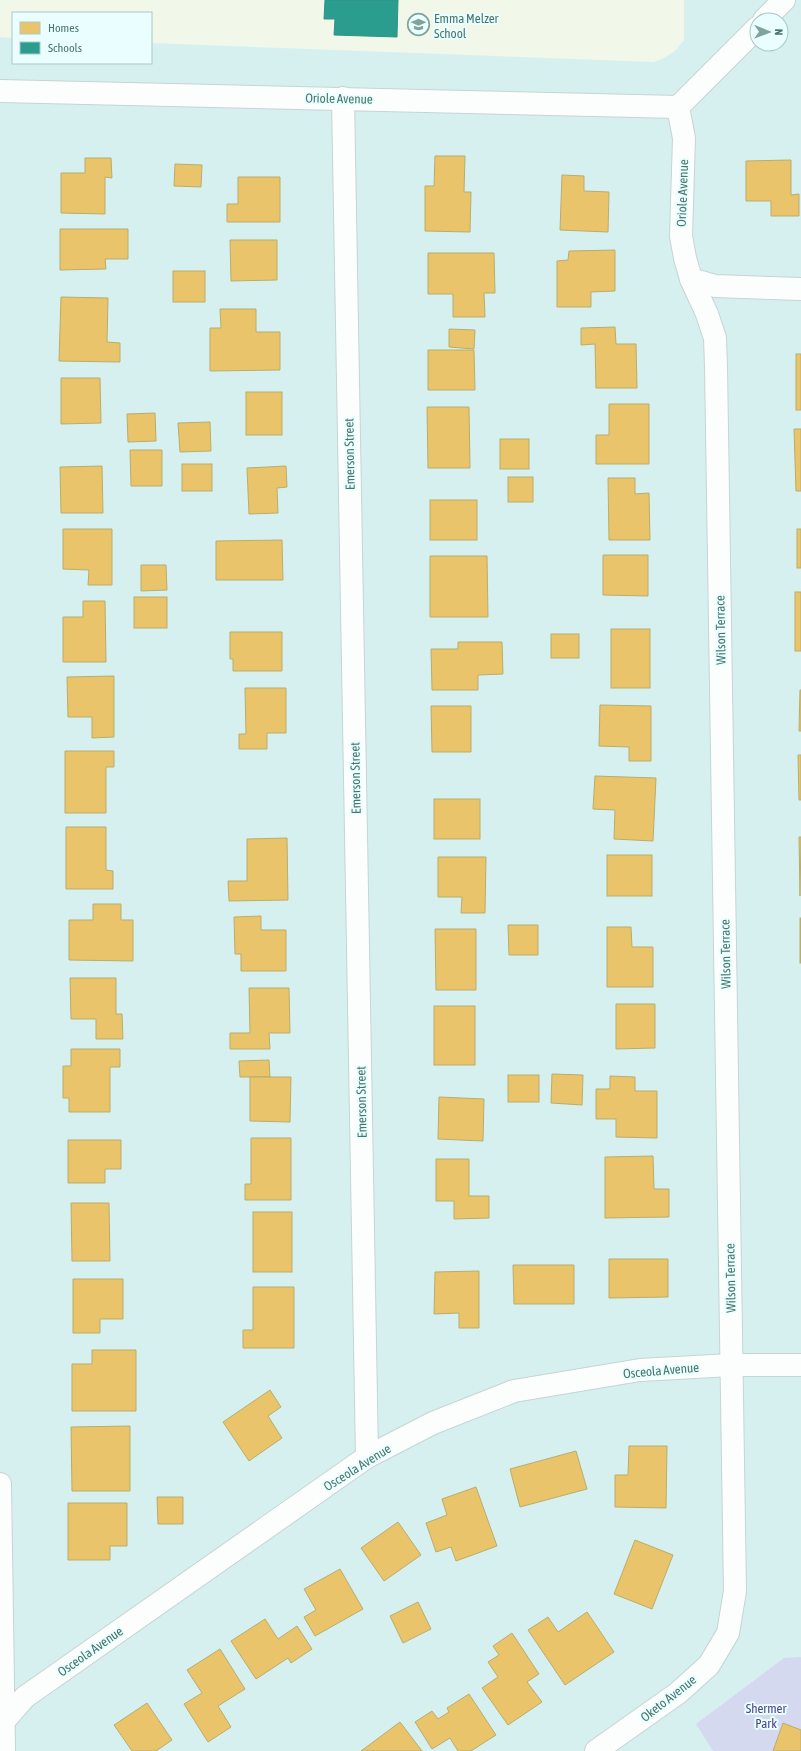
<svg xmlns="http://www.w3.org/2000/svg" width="801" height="1751" viewBox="0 0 801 1751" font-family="'Asap Condensed',sans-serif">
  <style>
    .residential { fill: #d6f0f0; fill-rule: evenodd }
    .education { fill: #f1f8ea }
    .green { fill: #d4d9f0 }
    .homes { fill: #e9c46a; stroke: #b9ad6b }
    .schools { fill: #2a9d8f; stroke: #339185 }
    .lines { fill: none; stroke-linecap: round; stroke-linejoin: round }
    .minor-casing { stroke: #c6d4d4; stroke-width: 24 }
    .minor { stroke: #fcfefe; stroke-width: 22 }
    .labels { text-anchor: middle; stroke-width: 4; stroke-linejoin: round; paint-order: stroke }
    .poi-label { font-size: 13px; fill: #48766d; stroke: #eafeff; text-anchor: start }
    .street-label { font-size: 13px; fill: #48766d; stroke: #eafeff }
    .park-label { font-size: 13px; fill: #4f4588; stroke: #eafeff }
  </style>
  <rect width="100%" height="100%" fill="#e9f6f7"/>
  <!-- residential -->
  <path class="residential" d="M0,0H801V1751H0ZM13,13H151V63H13ZM757,20H781V44H757Z"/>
  <!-- education -->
  <polygon class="education" points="0,0 684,0 684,40 676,50 664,58 654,62 151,43 151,13 13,13 13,38 0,37"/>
  <!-- green -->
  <polygon class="green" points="801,1657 801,1751 713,1751 696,1724 784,1658"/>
  <!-- homes -->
  <g class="homes">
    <polygon points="435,156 465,156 464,192 471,192 470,232 425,231 425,186 434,186"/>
    <polygon points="85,158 111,158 112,178 105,177 105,214 61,213 61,173 85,173"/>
    <polygon points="791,160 791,195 799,194 799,216 771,216 771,201 746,201 746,161"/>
    <polygon points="175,164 202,165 201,187 174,186"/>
    <polygon points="562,175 584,176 584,191 609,192 608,232 560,230"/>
    <polygon points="238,177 280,177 280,222 227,222 227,204 238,204"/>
    <polygon points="60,229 128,229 128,259 105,259 106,269 60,270"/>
    <polygon points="230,240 277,240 277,280 231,281"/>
    <polygon points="615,250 615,291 591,292 591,307 557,307 557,261 568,260 569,251"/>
    <polygon points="428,253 494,253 495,293 484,293 485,317 453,317 453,294 428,294"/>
    <rect x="173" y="271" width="32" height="31"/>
    <polygon points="61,297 108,298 107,342 120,343 120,362 59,361"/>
    <polygon points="220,309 256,309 256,332 280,332 280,370 210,371 210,328 221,328"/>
    <polygon points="615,327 616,344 636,344 637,388 596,388 595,344 581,345 581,328"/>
    <polygon points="449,329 475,330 474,349 449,347"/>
    <polygon points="428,350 474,350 475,390 428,390"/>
    <rect x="796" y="354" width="5" height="56"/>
    <polygon points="61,378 100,378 101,423 61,424"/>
    <rect x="246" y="392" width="36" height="43"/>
    <polygon points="609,404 649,404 649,464 596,464 596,435 609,435"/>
    <polygon points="427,407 469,407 470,468 428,468"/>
    <polygon points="155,413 156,441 128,442 127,414"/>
    <polygon points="210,422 211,451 180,452 178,423"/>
    <polygon points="794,429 801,429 801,491 796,491"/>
    <rect x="500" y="439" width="29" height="30"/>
    <polygon points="130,450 162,450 162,486 131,486"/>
    <rect x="182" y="464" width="30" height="27"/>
    <polygon points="102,466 103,513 61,513 60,467"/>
    <polygon points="286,466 287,487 277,488 278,513 249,514 247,468"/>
    <rect x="508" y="477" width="25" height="25"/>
    <polygon points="608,478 635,478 635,494 649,493 650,540 609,540"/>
    <rect x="430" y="500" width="47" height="40"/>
    <polygon points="63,529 112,529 112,585 88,585 89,570 63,569"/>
    <rect x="797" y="529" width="4" height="39"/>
    <polygon points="282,540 283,580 216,580 216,541"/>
    <polygon points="603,555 648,555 648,596 603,595"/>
    <polygon points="430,556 487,556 488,617 430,617"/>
    <polygon points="141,565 166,565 167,590 141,591"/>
    <rect x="795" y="592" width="6" height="59"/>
    <rect x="134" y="597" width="33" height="31"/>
    <polygon points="83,601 105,601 106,662 63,662 63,617 83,617"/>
    <rect x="611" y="629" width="39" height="59"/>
    <polygon points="230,632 282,632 282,671 233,671 233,659 230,659"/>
    <rect x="551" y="634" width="28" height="24"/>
    <polygon points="458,642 502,642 503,674 478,675 478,690 432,690 431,649 458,649"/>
    <polygon points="114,676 114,737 92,738 92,717 68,717 67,677"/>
    <polygon points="245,688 286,688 286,733 267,733 267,749 239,749 239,734 246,734"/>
    <polygon points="800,690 801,690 801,731 799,731"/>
    <polygon points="600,705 651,706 651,761 629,761 629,747 599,746"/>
    <polygon points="431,706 471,706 471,752 432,752"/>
    <polygon points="65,751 114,751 114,767 106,767 106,813 65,813"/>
    <polygon points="798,755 801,755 801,800 799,800"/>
    <polygon points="595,776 656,778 653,841 614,839 615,810 593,809"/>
    <rect x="434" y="799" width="46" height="40"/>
    <polygon points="66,827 106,827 106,870 113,871 113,889 66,889"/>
    <polygon points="799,837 801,837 800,896"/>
    <polygon points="287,838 288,900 229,901 228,881 247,881 247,839"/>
    <rect x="607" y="855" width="45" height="41"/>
    <polygon points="438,857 486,857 485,913 461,913 462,897 438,897"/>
    <polygon points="93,904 121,904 121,920 133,920 133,961 69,960 69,920 93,920"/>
    <polygon points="261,916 261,930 286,930 286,971 241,971 241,954 235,954 234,917"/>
    <rect x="800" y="918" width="1" height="45"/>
    <polygon points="508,925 538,925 538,955 509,955"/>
    <polygon points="607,927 631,927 632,947 653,947 653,987 607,987"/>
    <polygon points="435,929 476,929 476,990 436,990"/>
    <polygon points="70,978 116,978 116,1014 122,1014 123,1039 96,1039 96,1019 71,1019"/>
    <polygon points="249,988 289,988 290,1033 269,1033 270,1049 230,1049 230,1033 250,1033"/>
    <polygon points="616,1004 655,1004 655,1048 616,1049"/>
    <rect x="434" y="1006" width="41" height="59"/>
    <polygon points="71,1049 120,1049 120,1067 110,1067 110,1112 69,1112 69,1098 63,1098 63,1066 71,1066"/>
    <polygon points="269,1060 270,1077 240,1077 239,1061"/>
    <polygon points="552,1074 583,1075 582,1105 551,1103"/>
    <rect x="508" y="1075" width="31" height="27"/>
    <polygon points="610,1076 635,1077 635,1091 657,1091 657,1138 616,1137 616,1119 596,1119 596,1089 610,1089"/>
    <polygon points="250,1077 291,1077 290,1122 250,1121"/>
    <polygon points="439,1097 484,1099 483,1141 438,1139"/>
    <polygon points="251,1138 291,1138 291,1200 245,1200 245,1184 251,1184"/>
    <polygon points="68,1140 121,1140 121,1169 105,1169 105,1183 68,1183"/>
    <polygon points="653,1156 654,1189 669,1189 669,1217 605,1218 605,1157"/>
    <polygon points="436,1159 469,1159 469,1196 489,1196 489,1218 454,1219 454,1201 436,1201"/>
    <polygon points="71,1203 109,1203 110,1261 72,1261"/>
    <rect x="253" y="1212" width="39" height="60"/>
    <polygon points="609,1259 668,1259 668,1297 609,1298"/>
    <polygon points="513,1265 574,1265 574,1304 514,1304"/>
    <polygon points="479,1271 479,1328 459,1328 459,1313 434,1314 435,1272"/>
    <polygon points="73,1279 123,1279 123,1319 100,1319 100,1333 73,1333"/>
    <polygon points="253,1287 294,1287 294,1348 243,1348 243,1330 253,1330"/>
    <polygon points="92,1350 136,1350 136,1411 72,1411 72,1364 92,1364"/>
    <polygon points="270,1390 281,1407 268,1416 282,1438 249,1461 223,1422"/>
    <polygon points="130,1426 130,1491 72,1491 71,1427"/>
    <polygon points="629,1446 667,1446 666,1508 615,1507 615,1475 628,1475"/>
    <polygon points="576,1451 587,1489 520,1507 510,1469"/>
    <polygon points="476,1487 497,1546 456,1561 451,1547 436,1552 426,1523 447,1515 442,1499"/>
    <polygon points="157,1497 183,1497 183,1524 158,1524"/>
    <polygon points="68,1503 127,1503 127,1546 110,1546 110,1560 68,1560"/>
    <polygon points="398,1522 421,1555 384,1581 361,1548"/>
    <polygon points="635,1540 673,1555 652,1609 614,1594"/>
    <polygon points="340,1569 363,1609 315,1636 304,1617 316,1610 304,1589"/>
    <polygon points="418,1602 431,1629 403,1643 390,1616"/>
    <polygon points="587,1612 614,1652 565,1685 528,1630 548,1617 558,1632"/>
    <polygon points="265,1619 278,1639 297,1626 312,1649 291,1663 288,1658 256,1679 231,1641"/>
    <polygon points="512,1633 539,1674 527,1682 542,1702 508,1725 482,1688 498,1677 488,1662 499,1655 493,1646"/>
    <polygon points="220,1649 245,1689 218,1706 231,1727 208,1742 184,1704 202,1693 187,1670"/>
    <polygon points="469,1694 496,1735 471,1751 458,1751 450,1738 432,1749 415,1722 432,1711 438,1719 449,1712 447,1708"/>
    <polygon points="147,1703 172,1740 156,1751 132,1751 114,1725"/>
    <polygon points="400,1722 422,1751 361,1751"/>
    <polygon points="783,1723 801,1730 801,1751 773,1751"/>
  </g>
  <!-- schools -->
  <polygon class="schools" points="325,0 398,0 397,37 334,35 335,19 324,19"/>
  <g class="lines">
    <defs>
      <g id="minor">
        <polyline points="764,20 784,0"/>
        <polyline points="0,91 678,107 757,28"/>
        <polyline points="343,98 367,1457"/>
        <polyline points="691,279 715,286 801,289"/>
        <polyline points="0,1484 4,1751"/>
        <polyline points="0,1723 3,1722 25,1697 367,1457 433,1423 514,1391 640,1370 731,1365 801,1365"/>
        <polyline points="596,1751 678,1693 709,1665 728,1633 735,1591 716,366 715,338 707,314 691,279 685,258 681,236 684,138 678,107"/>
      </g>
    </defs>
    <!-- minor casing -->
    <use href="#minor" class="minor-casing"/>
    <!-- minor -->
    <use href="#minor" class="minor"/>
  </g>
  <!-- icons -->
  <defs>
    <symbol id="school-ring" viewBox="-11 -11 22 22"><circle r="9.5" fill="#eafeff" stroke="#80a39d" stroke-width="1.5"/><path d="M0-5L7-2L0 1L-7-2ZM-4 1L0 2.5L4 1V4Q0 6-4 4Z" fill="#80a39d"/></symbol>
  </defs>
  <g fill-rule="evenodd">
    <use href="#school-ring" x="406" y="12" width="25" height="25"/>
  </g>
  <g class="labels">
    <!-- poi labels -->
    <g class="poi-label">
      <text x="434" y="23">Emma Melzer<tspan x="434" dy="15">School</tspan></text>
    </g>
    <!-- street labels -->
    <g class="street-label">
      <text transform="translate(339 98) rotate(1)" y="5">Oriole Avenue</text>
      <text transform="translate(682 193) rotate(-88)" y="5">Oriole Avenue</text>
      <text transform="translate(349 454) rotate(-91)" y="5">Emerson Street</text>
      <text transform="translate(720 630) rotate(-91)" y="5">Wilson Terrace</text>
      <text transform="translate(355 778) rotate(-91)" y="5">Emerson Street</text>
      <text transform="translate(725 954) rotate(-91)" y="5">Wilson Terrace</text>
      <text transform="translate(361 1102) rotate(-91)" y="5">Emerson Street</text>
      <text transform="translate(730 1278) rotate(-91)" y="5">Wilson Terrace</text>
      <text transform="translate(661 1370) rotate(-5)" y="5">Osceola Avenue</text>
      <text transform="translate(357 1467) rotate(-32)" y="5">Osceola Avenue</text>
      <text transform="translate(90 1651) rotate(-35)" y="5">Osceola Avenue</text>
      <text transform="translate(668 1698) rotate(-38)" y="5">Oketo Avenue</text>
    </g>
    <!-- park labels -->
    <g class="park-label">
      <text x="766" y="1713">Shermer<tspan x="766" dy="15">Park</tspan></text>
    </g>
  </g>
  <!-- legend -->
  <rect x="12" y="12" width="140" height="52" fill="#eafeff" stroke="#a9c8c5"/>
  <rect x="20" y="22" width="20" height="12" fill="#e9c46a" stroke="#a9c8c5"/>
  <text x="48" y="32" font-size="12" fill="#48766d">Homes</text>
  <rect x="20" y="42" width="20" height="12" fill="#2a9d8f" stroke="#a9c8c5"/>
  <text x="48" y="52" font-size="12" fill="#48766d">Schools</text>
  <!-- north arrow -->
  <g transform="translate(769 32) rotate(91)"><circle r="19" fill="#eafeff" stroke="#a9c8c5"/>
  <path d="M0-3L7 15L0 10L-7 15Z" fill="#80a39d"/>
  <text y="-6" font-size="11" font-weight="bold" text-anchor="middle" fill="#48766d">N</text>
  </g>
</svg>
